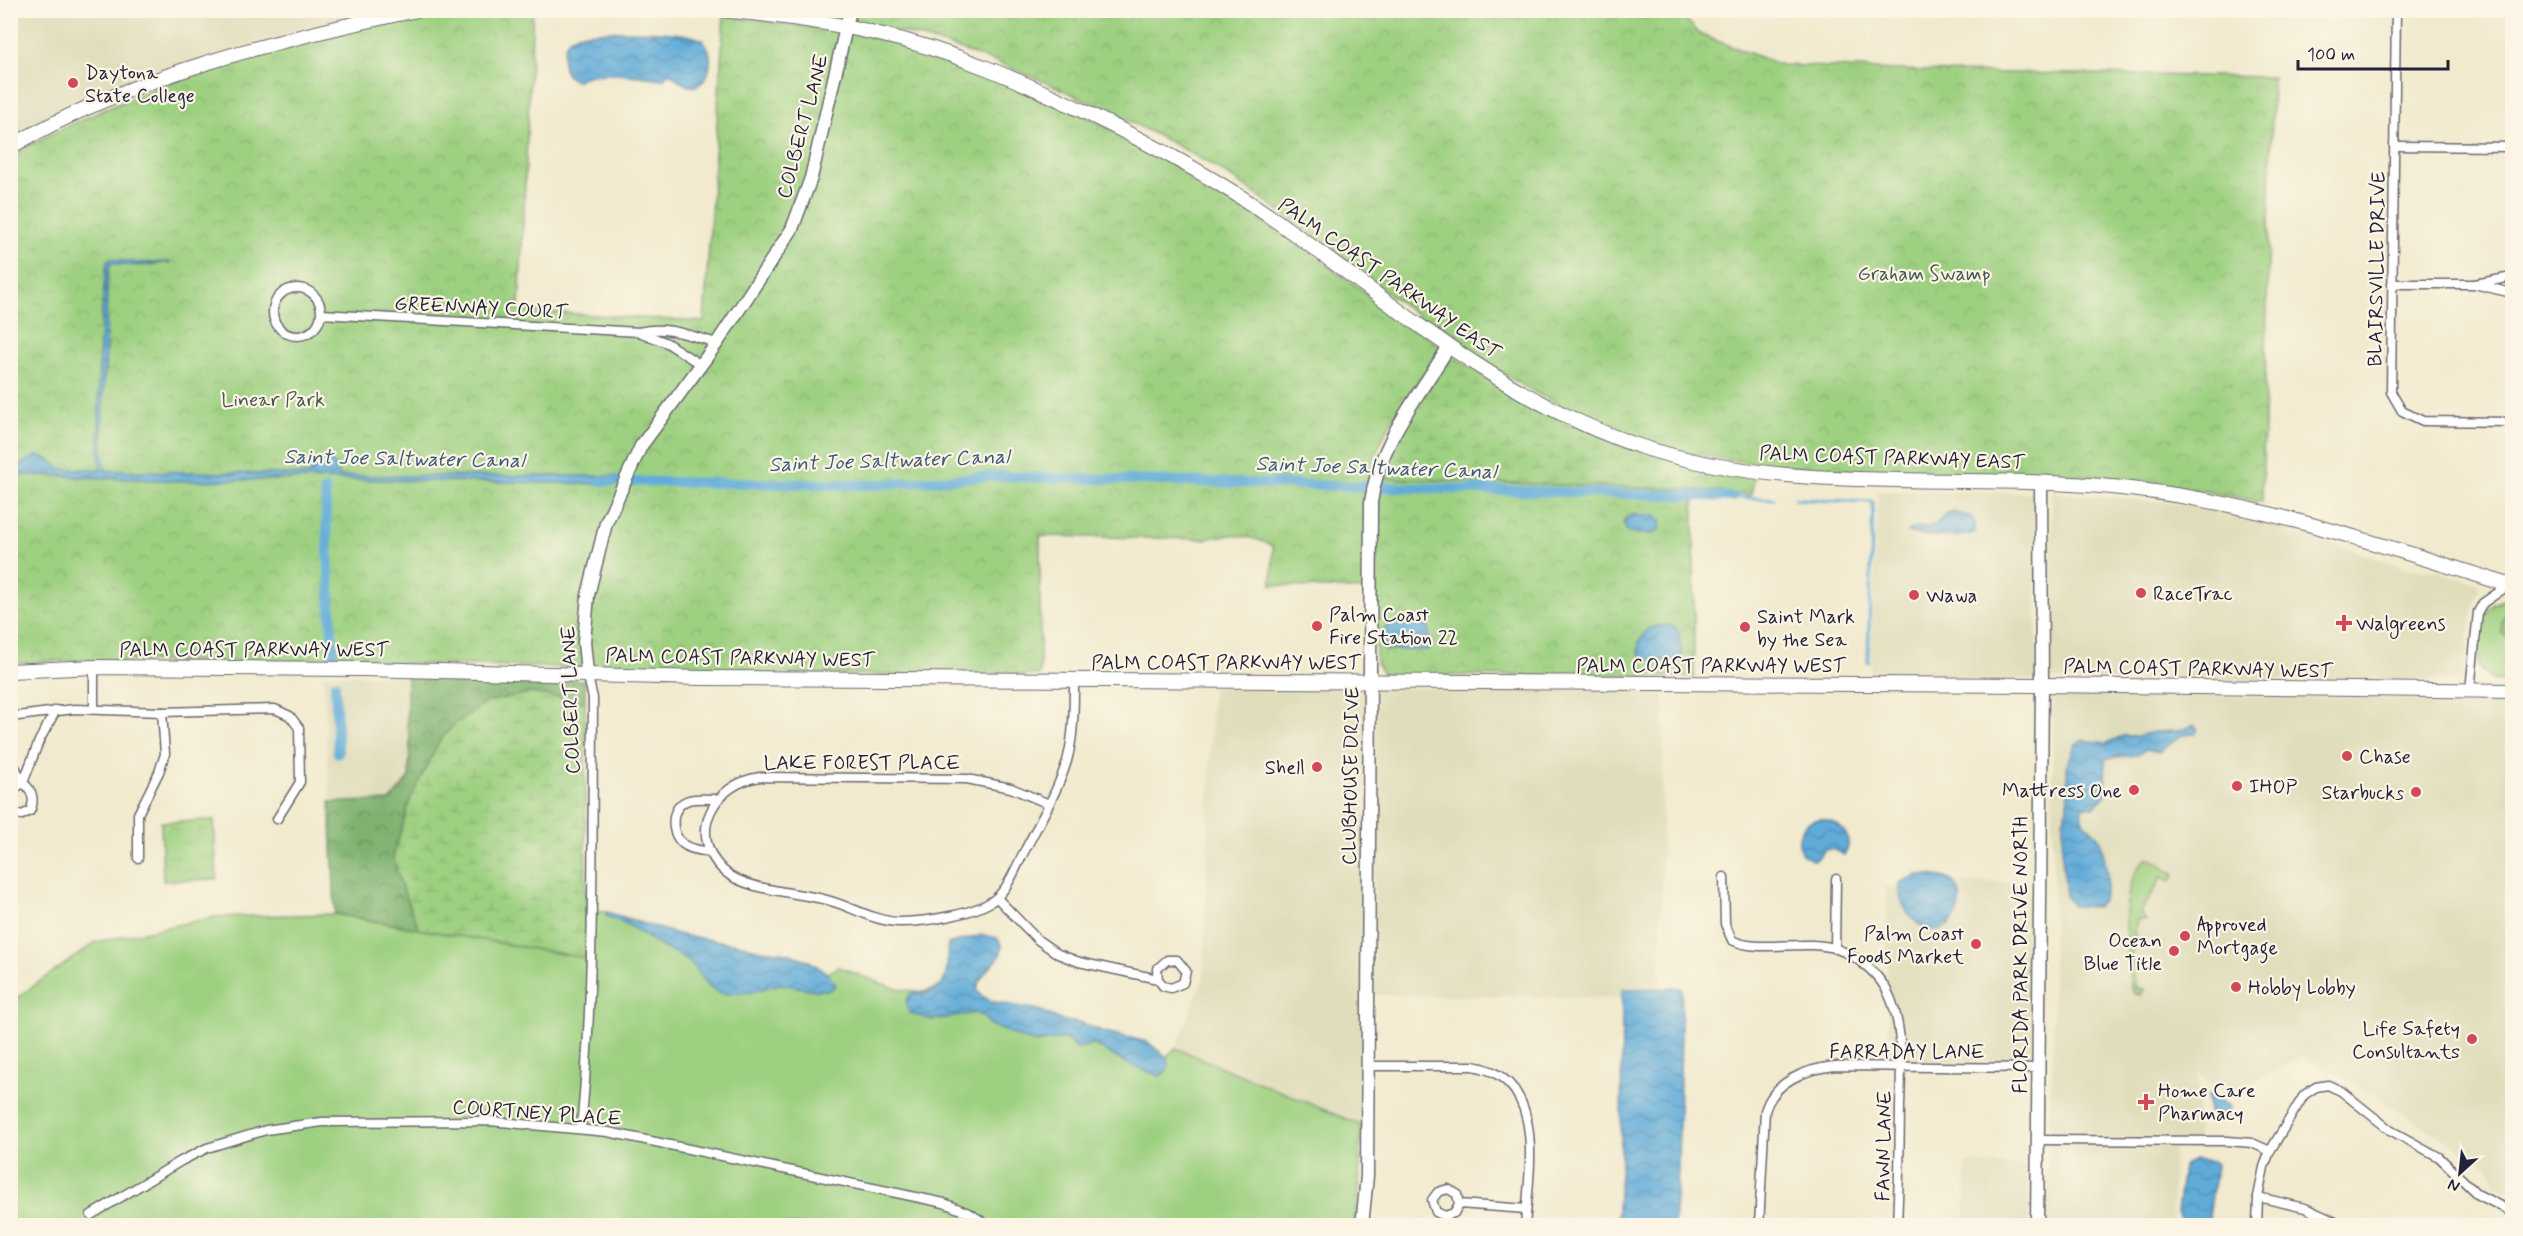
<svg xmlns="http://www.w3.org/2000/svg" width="2523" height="1236" viewBox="0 0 2523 1236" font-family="Mynerve,sans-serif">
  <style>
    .built { fill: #e0ddbb }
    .green { fill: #9dd080; stroke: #60795e; stroke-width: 1.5 }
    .forest { fill: url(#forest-crowns); stroke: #506a54; stroke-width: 1.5 }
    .wetland { fill: url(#wetland-marsh); stroke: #60795e; stroke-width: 1.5 }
    .park { fill: url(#park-crowns); stroke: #60795e; stroke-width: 1.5 }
    .water { fill: url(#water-waves); stroke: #41678a; stroke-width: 1.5 }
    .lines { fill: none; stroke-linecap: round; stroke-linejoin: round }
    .stream { stroke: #60acd9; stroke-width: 3 }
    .canal { stroke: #60acd9; stroke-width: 10 }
    .street-casing { stroke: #6a686e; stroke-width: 11 }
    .secondary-casing { stroke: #6a686e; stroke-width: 15 }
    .primary-casing { stroke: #6a686e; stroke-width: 16 }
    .street { stroke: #fff; stroke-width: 8 }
    .secondary { stroke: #fff; stroke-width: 12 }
    .primary { stroke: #fff; stroke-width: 14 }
    .poi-dot { fill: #d1495b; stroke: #fcf5e5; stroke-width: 2 }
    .labels { text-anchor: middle; stroke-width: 4.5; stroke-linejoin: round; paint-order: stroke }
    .poi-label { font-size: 20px; fill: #22223b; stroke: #fcf5e5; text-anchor: start }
    .street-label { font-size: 20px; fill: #22223b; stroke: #fcf5e5 }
    .park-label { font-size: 20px; fill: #475650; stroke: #fcf5e5 }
    .water-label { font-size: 21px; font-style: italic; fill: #3b597a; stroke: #fcf5e5 }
  </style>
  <defs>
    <pattern id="forest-crowns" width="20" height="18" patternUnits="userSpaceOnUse" patternTransform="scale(1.5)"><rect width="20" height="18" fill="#7eb26e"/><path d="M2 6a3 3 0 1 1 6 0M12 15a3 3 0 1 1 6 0" fill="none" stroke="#67905c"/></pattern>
    <pattern id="wetland-marsh" width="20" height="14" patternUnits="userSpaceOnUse" patternTransform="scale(1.5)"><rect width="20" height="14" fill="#9dd080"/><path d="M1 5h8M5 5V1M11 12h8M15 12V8" fill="none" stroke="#87b270"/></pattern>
    <pattern id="park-crowns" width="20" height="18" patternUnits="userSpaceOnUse" patternTransform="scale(1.5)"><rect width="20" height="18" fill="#9dd080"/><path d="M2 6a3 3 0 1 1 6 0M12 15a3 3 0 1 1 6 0" fill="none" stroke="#87b270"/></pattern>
    <pattern id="water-waves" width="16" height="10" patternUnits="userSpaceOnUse" patternTransform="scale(1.5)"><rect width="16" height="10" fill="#60acd9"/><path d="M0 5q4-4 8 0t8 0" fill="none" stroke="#4f8cb1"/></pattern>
  </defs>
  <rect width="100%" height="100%" fill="#fcf5e5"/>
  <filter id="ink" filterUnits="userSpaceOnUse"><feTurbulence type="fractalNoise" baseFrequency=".0167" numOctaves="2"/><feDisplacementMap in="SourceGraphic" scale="12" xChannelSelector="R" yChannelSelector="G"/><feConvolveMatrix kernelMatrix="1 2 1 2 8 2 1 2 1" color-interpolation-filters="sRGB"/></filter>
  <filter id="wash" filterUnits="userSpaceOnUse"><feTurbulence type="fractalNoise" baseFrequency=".008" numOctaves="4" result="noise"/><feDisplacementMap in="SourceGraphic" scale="24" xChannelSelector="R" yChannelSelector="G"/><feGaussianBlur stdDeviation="1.35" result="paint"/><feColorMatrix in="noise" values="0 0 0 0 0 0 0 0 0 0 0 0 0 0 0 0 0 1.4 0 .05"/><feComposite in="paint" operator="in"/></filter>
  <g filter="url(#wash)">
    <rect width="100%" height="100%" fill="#f1eace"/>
    <!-- built -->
    <g class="built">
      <polygon points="11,11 390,11 81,104 35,125 11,141"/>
      <polygon points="1878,491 2035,493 2037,680 1870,678"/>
      <polygon points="2052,492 2190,505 2283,527 2405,568 2433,570 2480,584 2470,624 2465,680 2049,679"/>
      <polygon points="323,674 407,676 407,727 410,736 409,778 390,801 330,802"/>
      <polygon points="1365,687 1363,995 1361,1125 1176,1048 1204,976 1212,688"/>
      <polygon points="1376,687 1556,690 1664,690 1660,988 1622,989 1622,998 1373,995"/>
      <polygon points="2053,695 2361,697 2512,703 2512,1195 2496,1184 2489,1167 2360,1087 2302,1056 2230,1094 2198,1075 2197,1147 2174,1146 2172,1225 2044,1226 2053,1052"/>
      <polygon points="2028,882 2034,1061 1889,1062 1886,886 1899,886 1899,890 1958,891 1953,883"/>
      <polygon points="1966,1163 2029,1166 2028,1225 1965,1225"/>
    </g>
    <!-- green -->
    <g class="green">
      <path d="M2503,600L2512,601V609L2509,610L2511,633L2512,625V682C2496,682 2486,681 2478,665C2478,643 2478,607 2503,600Z"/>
      <path d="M2146,859H2151L2174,873V876L2170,881L2162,877L2140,913L2146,920H2137L2131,957L2136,988L2144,989L2141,995L2134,993L2131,987C2127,951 2116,886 2146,859Z"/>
      <path d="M588,911L607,912L680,935L743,945L759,950L787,953L807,960L827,973L839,967C867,977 914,1002 941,986L947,974L950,943L983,935L997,938L1002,945C1001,967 979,969 977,990L983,997L994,1002L1039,1010L1062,1021L1081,1023L1104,1032L1147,1042L1166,1057L1176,1048L1361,1125L1359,1191L1354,1225H11L10,1005L15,999L96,942L215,917L335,914L586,958Z"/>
    </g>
    <!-- forest -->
    <g class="forest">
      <path d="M2512,609L2511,633L2505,636L2502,634C2501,624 2501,616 2509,610Z"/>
      <polygon points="407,676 585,680 585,702 530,693 411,798 393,857 400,882 419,929 335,914 330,802 390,801 409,778 410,736 407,727"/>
    </g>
    <!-- wetland -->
    <g class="wetland">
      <polygon points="1452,356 1489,379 1567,422 1755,476 1751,495 1694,490 1381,478 1393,443 1440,371"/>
      <polygon points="530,693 585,702 586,958 419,929 400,882 393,857 411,798 440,740 455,724 486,702"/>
    </g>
    <!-- park -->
    <g class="park">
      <path d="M857,10H1676L1701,35L1781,65L1949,72L2273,77L2262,502C2199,490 2136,477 2072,475C2024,474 1975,476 1926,475C1893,474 1860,471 1827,469C1755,465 1685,458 1617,431C1480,378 1372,276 1253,192C1211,162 1166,139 1120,117C1035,75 947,39 854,22Z"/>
      <path d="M533,11L519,310L704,322L724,16C809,26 896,36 977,67C1147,133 1295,242 1442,347C1415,388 1381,427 1369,475L1364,590L1272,585L1273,546C1250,535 1231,532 1206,539L1040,536V675L690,674L558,667L323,662L46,661L11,664V156C35,141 61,129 88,117C186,72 294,40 401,21C444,13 489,13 533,11Z"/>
      <polygon points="1381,478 1694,490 1694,677 1384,675 1376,663 1376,526"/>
      <polygon points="214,820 217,879 163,881 161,822"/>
    </g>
    <!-- water -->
    <g class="water">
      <path d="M609,31C628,31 687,30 702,40C717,50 711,90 689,86C681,84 676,77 669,73L663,79C642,77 593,68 576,81C559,75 561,53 568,40L578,34Z"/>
      <path d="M111,259L139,263L171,262L140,266L110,264C105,291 107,317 106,344C105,386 99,428 105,470L310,475L317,460L332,461L339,476H615L612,484L309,479L181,481L11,474V470L38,455L48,459L62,469H100C97,400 98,330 107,261Z"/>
      <path d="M1952,512L1972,517L1975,523V532C1965,538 1917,537 1907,531C1913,526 1923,529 1931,526C1940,523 1943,514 1952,512Z"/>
      <polygon points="1631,515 1654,515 1661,522 1660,529 1652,534 1629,533 1624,525 1626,518"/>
      <polygon points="1391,624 1426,625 1429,628 1429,650 1384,650 1384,630"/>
      <polygon points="1667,625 1675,627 1679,633 1682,654 1679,660 1670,662 1643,659 1638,652 1639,642 1647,629"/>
      <path d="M2194,725L2198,729L2195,734L2182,735L2159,752L2146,749L2138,755L2108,758L2105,760L2106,795L2094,807L2083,806C2076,826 2094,826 2101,841C2105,865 2115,886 2097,907L2073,906L2066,897L2062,857L2063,821L2068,808L2067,767L2075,745L2083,740L2107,743L2123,736H2137L2154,732L2178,731Z"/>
      <path d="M1821,819C1839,822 1856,836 1844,855L1832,849L1825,850L1817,859L1812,860L1802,854C1794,838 1802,820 1821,819Z"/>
      <path d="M1916,875C1926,875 1938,874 1948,879C1980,896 1943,960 1908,913C1902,904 1897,893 1901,882Z"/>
      <polygon points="607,912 680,935 743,945 759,950 787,953 807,960 827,973 836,985 830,990 815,990 780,984 751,992 725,994 717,992 706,983 689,960 662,947 629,925 606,916"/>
      <path d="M983,935L997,938L1002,945C1001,967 979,969 977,990L983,997L994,1002L1039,1010L1062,1021L1081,1023L1104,1032L1147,1042L1167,1057C1171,1066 1168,1073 1159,1076L1126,1063L1093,1044L1076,1049L1065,1038L1036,1043L1024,1039L990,1025L983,1016L975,1013L932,1020L909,1013L906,1001L911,993C917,992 921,993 926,993C952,991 946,961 948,944Z"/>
      <polygon points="1682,988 1678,1171 1674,1225 1617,1225 1621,1155 1622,989"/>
      <polygon points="2211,1094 2229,1106 2229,1115 2222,1121 2214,1121 2209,1115 2208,1098"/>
      <polygon points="2194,1160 2214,1162 2216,1165 2208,1225 2182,1225 2177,1212 2183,1167 2185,1164"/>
    </g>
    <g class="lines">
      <!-- stream -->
      <g class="stream">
        <polyline points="1733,497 1774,499"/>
        <polyline points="1795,499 1873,502 1868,662"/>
      </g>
      <!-- canal -->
      <g class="canal">
        <polyline points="600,481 871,485 994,476 1733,497"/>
        <polyline points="325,490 333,654"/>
        <polyline points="335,684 338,753"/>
      </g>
    </g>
  </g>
  <g filter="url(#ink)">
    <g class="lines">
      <defs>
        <g id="street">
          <polyline points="2396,10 2391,392 2402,411 2423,421 2512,422"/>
          <polyline points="2394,146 2512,147"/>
          <polyline points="2392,284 2474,284 2512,293"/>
          <polyline points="2475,284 2512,277"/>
          <circle cx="297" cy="312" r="24"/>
          <polyline points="321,314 639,332 667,343 701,365"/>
          <path d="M639,332C667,325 690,336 717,343"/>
          <polyline points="94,667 94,709"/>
          <polyline points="2470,690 2478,612 2483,603 2509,585"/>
          <polyline points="10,717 74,709 162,712 275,709 290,716 299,728 300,782 277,819"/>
          <polyline points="10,757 23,783 39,741 56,710"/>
          <path d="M10,799L15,788L23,783C33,790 35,801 30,811L22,815L14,813L10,805"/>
          <path d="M1049,804L1011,788L967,779L760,777C714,783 686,834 723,870C745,891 797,892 827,900C851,906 875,922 900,922C925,922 978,914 996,898C1009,887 1016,867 1024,852C1039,823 1057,793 1067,761C1074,736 1074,707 1074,680"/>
          <path d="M710,852C701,850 690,850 683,844C669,833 670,805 689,800C697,798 708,799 717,799"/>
          <polyline points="138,858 138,814 159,772 165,754 162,712"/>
          <path d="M1724,877L1725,924L1732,940C1758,954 1805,938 1837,949C1859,957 1881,975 1890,997C1904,1030 1901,1071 1900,1106C1900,1146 1899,1186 1897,1226"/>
          <polyline points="997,898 1038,940 1058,954 1079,962 1158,979 1163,986 1171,988 1183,983 1186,971 1177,960 1167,960 1157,969 1158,979"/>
          <polyline points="1835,949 1836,879"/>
          <path d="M1368,1066H1473C1548,1078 1529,1172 1525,1226"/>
          <path d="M581,1128C595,985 592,842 593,698L587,673"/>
          <polyline points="2038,1140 2228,1141 2252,1143 2270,1151 2264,1167 2258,1197 2305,1208 2344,1226"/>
          <polyline points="2270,1151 2304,1095 2316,1087 2328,1085 2341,1091 2390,1130 2439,1157 2477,1194 2512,1212"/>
          <polyline points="1459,1204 1457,1194 1448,1189 1438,1192 1432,1200 1436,1212 1445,1216 1454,1213 1459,1204 1526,1209"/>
          <polyline points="91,1215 181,1161 207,1148 266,1130 322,1122 489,1121 608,1132 944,1203 971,1214 989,1226"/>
          <polyline points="2257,1225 2258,1197"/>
          <path d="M1759,1226L1765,1111C1774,1081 1806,1069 1835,1066L2039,1068"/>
        </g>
        <g id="secondary">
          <polyline points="587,673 584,642 588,595 606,523 641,446 717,343 792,229 811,178 850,10"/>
          <path d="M1362,1226L1367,1176L1371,502C1379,442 1418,397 1448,348"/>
          <polyline points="2037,1226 2042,685 2041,483"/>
        </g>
        <g id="primary">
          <path d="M723,10C774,15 826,21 875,33C951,50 1022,81 1091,115C1155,146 1217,179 1275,220C1393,303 1503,401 1642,447C1797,497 1961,471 2121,488C2255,501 2384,546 2512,586"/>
          <path d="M10,147C136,74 276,40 417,10"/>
          <polyline points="10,671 94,667 363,669 701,678 2042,685 2512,691"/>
        </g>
      </defs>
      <!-- street casing -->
      <use href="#street" class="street-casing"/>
      <!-- secondary casing -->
      <use href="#secondary" class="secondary-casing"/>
      <!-- primary casing -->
      <use href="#primary" class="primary-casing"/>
      <!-- street -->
      <use href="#street" class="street"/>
      <!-- secondary -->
      <use href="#secondary" class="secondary"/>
      <!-- primary -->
      <use href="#primary" class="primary"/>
    </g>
  </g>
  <!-- markers -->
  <g class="poi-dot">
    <circle cx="73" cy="83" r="6"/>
    <circle cx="2141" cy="593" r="6"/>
    <circle cx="1914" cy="595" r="6"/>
    <path d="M2341 614h6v6h6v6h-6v6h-6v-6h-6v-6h6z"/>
    <circle cx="1317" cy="626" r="6"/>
    <circle cx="1745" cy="627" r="6"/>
    <circle cx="2347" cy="756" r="6"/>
    <circle cx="1317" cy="767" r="6"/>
    <circle cx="2237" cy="786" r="6"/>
    <circle cx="2134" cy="790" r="6"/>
    <circle cx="2416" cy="792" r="6"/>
    <circle cx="2185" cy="936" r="6"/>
    <circle cx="1976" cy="944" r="6"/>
    <circle cx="2174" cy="951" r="6"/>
    <circle cx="2236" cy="987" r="6"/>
    <circle cx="2472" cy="1039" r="6"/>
    <path d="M2143 1093h6v6h6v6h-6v6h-6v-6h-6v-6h6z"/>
  </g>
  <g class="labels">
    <!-- poi labels -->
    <g class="poi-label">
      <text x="85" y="79">Daytona<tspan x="85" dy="23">State College</tspan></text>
      <text x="2153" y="600">RaceTrac</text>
      <text x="1926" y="602">Wawa</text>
      <text x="1329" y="621">Palm Coast<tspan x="1329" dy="23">Fire Station 22</tspan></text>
      <text x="1757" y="623">Saint Mark<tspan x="1757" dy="23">by the Sea</tspan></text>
      <text x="2356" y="630">Walgreens</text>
      <text x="2359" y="763">Chase</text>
      <text x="1305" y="774" text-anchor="end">Shell</text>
      <text x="2249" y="793">IHOP</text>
      <text x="2122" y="797" text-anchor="end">Mattress One</text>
      <text x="2404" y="799" text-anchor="end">Starbucks</text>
      <text x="2197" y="931">Approved<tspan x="2197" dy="23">Mortgage</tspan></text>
      <text x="1964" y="940" text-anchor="end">Palm Coast<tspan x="1964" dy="23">Foods Market</tspan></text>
      <text x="2162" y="947" text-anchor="end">Ocean<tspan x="2162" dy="23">Blue Title</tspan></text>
      <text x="2248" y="994">Hobby Lobby</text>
      <text x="2460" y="1035" text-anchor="end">Life Safety<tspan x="2460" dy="23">Consultants</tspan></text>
      <text x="2158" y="1097">Home Care<tspan x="2158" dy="23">Pharmacy</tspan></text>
    </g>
    <!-- street labels -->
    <g class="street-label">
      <text transform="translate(802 126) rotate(-75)" y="7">COLBERT LANE</text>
      <text transform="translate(2376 269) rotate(-89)" y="7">BLAIRSVILLE DRIVE</text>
      <text transform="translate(1390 278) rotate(35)" y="7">PALM COAST PARKWAY EAST</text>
      <text transform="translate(481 307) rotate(3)" y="7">GREENWAY COURT</text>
      <text transform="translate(1892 457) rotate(2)" y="7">PALM COAST PARKWAY EAST</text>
      <text x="254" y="656">PALM COAST PARKWAY WEST</text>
      <text transform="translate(740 657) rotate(1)" y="7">PALM COAST PARKWAY WEST</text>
      <text x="1226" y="669">PALM COAST PARKWAY WEST</text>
      <text x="1711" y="672">PALM COAST PARKWAY WEST</text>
      <text transform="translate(2198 668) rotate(1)" y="7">PALM COAST PARKWAY WEST</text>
      <text transform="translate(570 700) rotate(-92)" y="7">COLBERT LANE</text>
      <text x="862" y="769">LAKE FOREST PLACE</text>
      <text transform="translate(1350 776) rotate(-89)" y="7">CLUBHOUSE DRIVE</text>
      <text transform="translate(2020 955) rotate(-90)" y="7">FLORIDA PARK DRIVE NORTH</text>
      <text x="1907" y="1058">FARRADAY LANE</text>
      <text transform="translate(537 1112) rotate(4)" y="7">COURTNEY PLACE</text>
      <text transform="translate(1883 1146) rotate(-89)" y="7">FAWN LANE</text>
    </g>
    <!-- park labels -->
    <g class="park-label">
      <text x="1924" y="280">Graham Swamp</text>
      <text x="273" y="406">Linear Park</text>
    </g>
    <!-- water labels -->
    <g class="water-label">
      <text transform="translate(404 458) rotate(1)" y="7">Saint Joe Saltwater Canal</text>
      <text transform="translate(889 460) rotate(-2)" y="7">Saint Joe Saltwater Canal</text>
      <text transform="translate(1376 467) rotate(2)" y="7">Saint Joe Saltwater Canal</text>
    </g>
  </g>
  <!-- margin -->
  <rect width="2523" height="1236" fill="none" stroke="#fcf5e5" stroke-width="36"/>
  <!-- north arrow -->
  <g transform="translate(2460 1173) rotate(207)" stroke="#fcf5e5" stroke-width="4.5" paint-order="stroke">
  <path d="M0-4.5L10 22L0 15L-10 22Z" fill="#22223b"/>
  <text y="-9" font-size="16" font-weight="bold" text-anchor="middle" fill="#22223b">N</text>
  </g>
  <!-- scale -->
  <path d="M2298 60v9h150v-9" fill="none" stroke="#22223b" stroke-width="3"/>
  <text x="2307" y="60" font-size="18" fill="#22223b" stroke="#fcf5e5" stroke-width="4.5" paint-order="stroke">100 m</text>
</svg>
